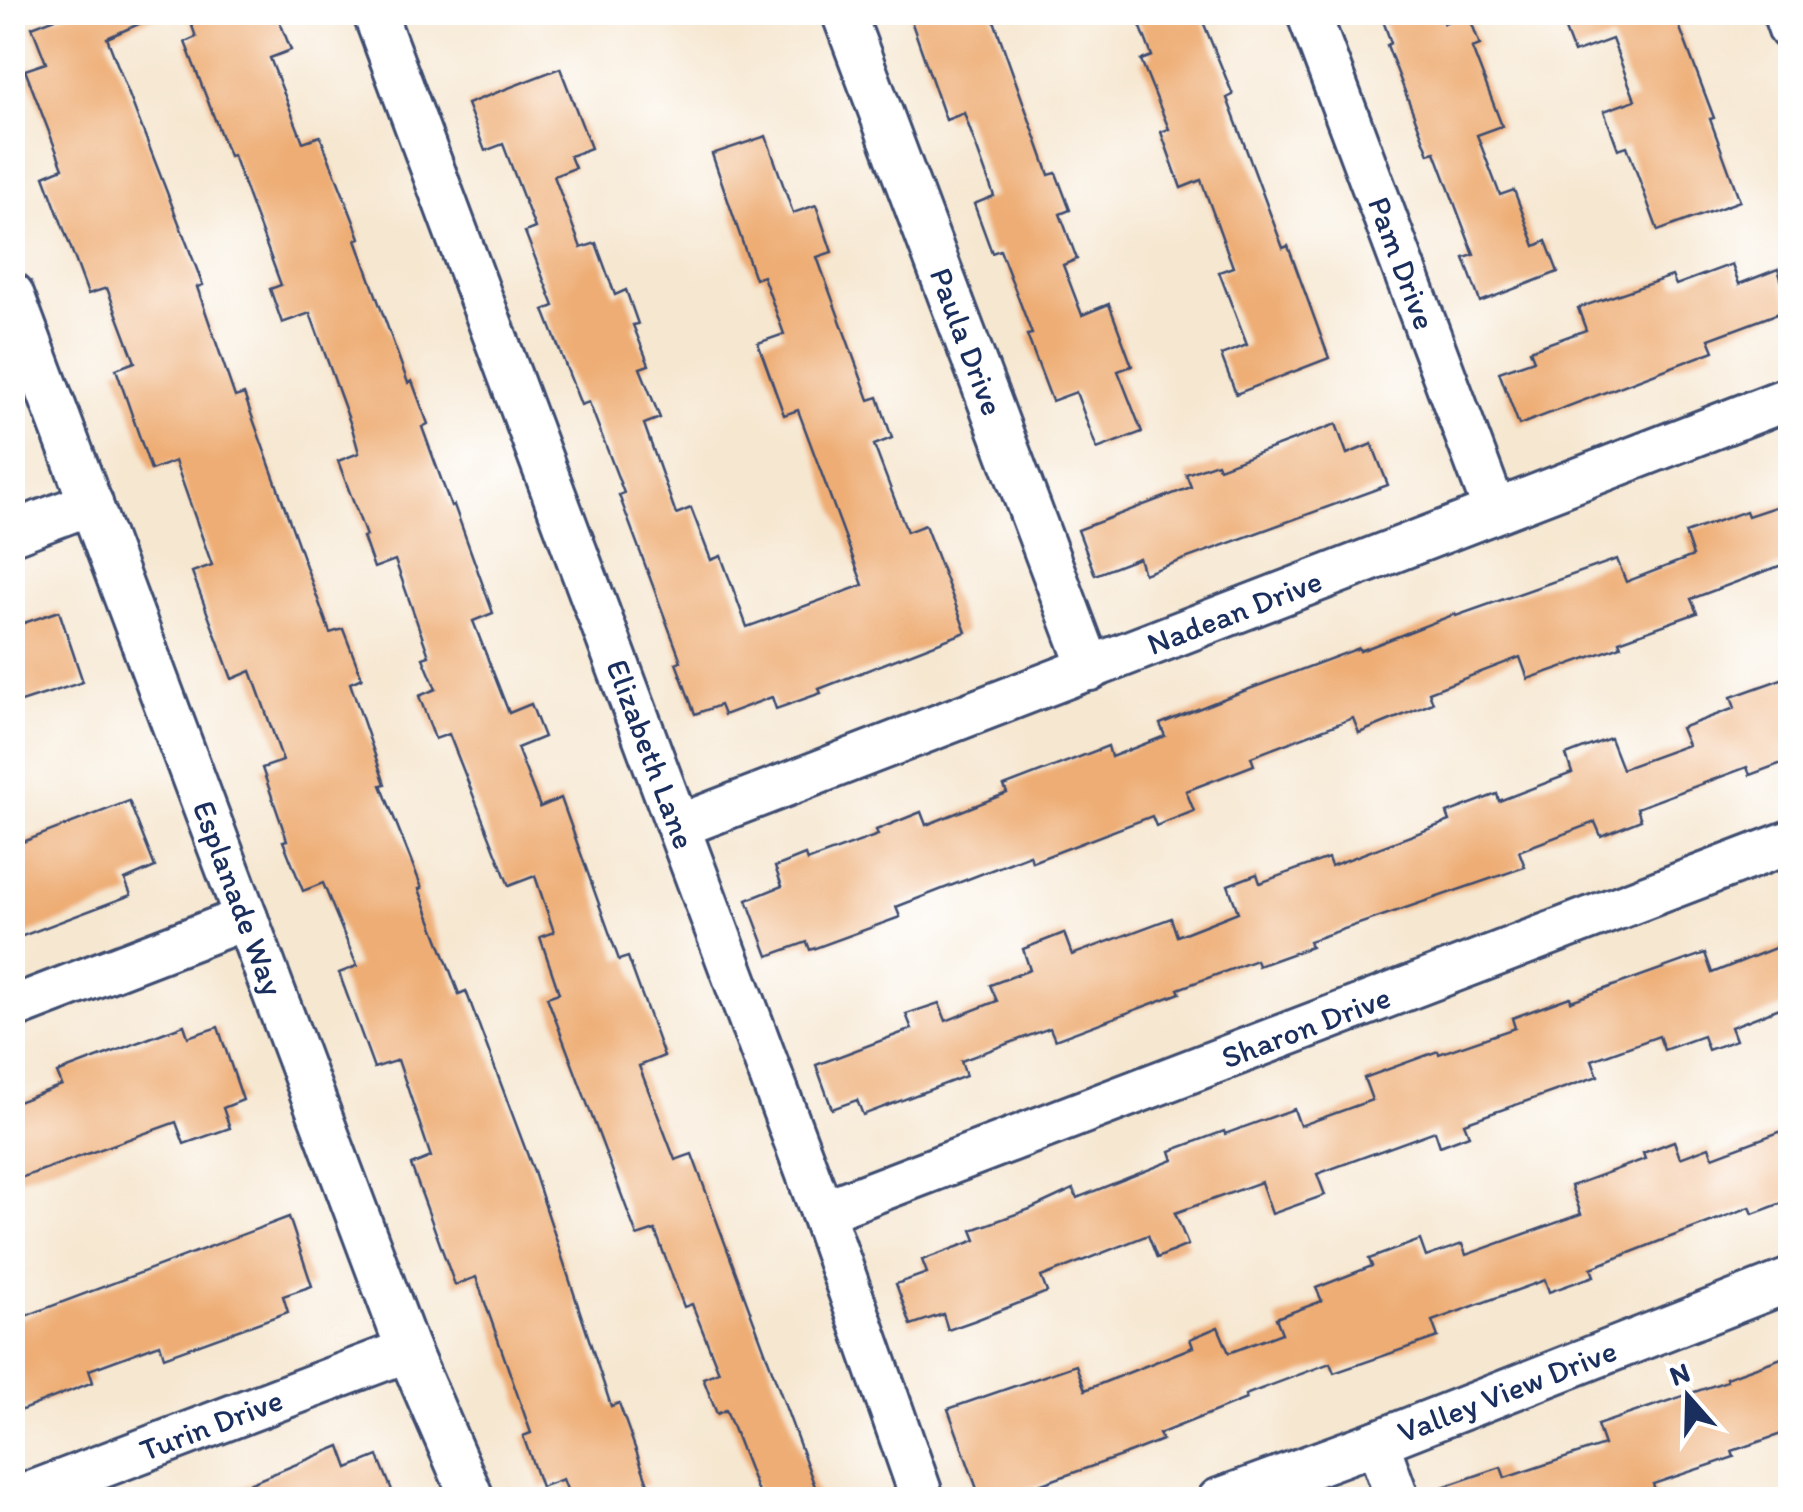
<svg xmlns="http://www.w3.org/2000/svg" width="1803" height="1512" viewBox="0 0 1803 1512" font-family="Itim,sans-serif">
  <style>
    .building { fill: #eead74 }
    .lines { fill: none; stroke-linecap: round; stroke-linejoin: round }
    .street-casing { stroke: #3c4b6f; stroke-width: 48 }
    .street { stroke: #fff; stroke-width: 42 }
    .labels { text-anchor: middle; stroke-width: 8; stroke-linejoin: round; paint-order: stroke }
    .street-label { font-size: 32px; fill: #1b2f5e; stroke: #fff }
  </style>
  <rect width="100%" height="100%" fill="#fff"/>
  <filter id="ink" filterUnits="userSpaceOnUse"><feTurbulence type="fractalNoise" baseFrequency=".01" numOctaves="2"/><feDisplacementMap in="SourceGraphic" scale="20" xChannelSelector="R" yChannelSelector="G"/><feConvolveMatrix kernelMatrix="1 2 1 2 8 2 1 2 1" color-interpolation-filters="sRGB"/></filter>
  <filter id="wash" filterUnits="userSpaceOnUse"><feTurbulence type="fractalNoise" baseFrequency=".0048" numOctaves="4" result="noise"/><feDisplacementMap in="SourceGraphic" scale="40" xChannelSelector="R" yChannelSelector="G"/><feGaussianBlur stdDeviation="2.25" result="paint"/><feColorMatrix in="noise" values="0 0 0 0 0 0 0 0 0 0 0 0 0 0 0 0 0 1.4 0 .05"/><feComposite in="paint" operator="in"/></filter>
  <g filter="url(#wash)">
    <rect width="100%" height="100%" fill="#f6e7d0"/>
    <g id="blocks">
      <!-- building -->
      <g class="building">
        <polygon points="71,12 166,12 107,38 203,285 197,287 235,397 244,394 330,633 343,629 362,678 350,683 385,784 381,785 422,888 419,889 459,994 466,991 534,1172 611,1406 619,1403 648,1484 605,1500 571,1500 563,1479 541,1487 523,1436 531,1433 476,1277 455,1285 411,1165 431,1157 398,1060 374,1068 339,973 357,966 323,883 303,891 283,841 287,840 262,768 283,761 263,704 251,671 232,679 192,572 212,565 175,461 151,470 116,369 135,362 107,288 88,294 44,176 63,168 25,70 46,63 32,27"/>
        <polygon points="187,12 276,12 291,50 270,58 303,142 320,136 345,199 360,238 356,240 408,383 412,381 428,424 422,427 451,506 454,505 493,613 473,621 509,713 531,704 544,737 517,748 540,807 561,798 619,960 628,957 664,1056 639,1066 675,1160 692,1154 820,1500 761,1500 726,1410 717,1414 703,1378 719,1372 692,1304 684,1307 655,1230 637,1236 547,997 559,993 540,937 554,932 535,876 509,886 449,734 435,739 419,696 436,689 423,658 429,656 395,560 374,568 363,537 366,536 338,461 359,453 352,428 310,313 282,323 270,289 281,285 233,155 229,156 185,42 196,37"/>
        <polygon points="908,12 991,12 1049,175 1056,173 1070,210 1060,214 1077,259 1063,265 1082,315 1109,304 1132,366 1118,371 1142,432 1097,449 1076,392 1052,401 1027,335 1032,334 1000,250 992,253 974,204 994,196 964,113 946,120"/>
        <polygon points="1135,12 1199,12 1233,95 1227,98 1283,248 1288,246 1329,358 1236,394 1221,355 1247,345 1219,272 1233,267 1201,180 1181,188 1161,132 1169,129 1141,60 1152,56"/>
        <polygon points="1380,12 1440,12 1444,23 1468,13 1480,45 1472,48 1502,126 1477,135 1500,195 1514,190 1535,246 1546,241 1558,272 1480,302 1464,258 1474,255 1435,152 1429,154 1387,45 1391,43"/>
        <polygon points="1569,12 1674,12 1714,118 1710,119 1740,201 1658,231 1627,146 1618,149 1604,111 1635,100 1612,39 1574,53 1564,27 1573,24"/>
        <polygon points="560,68 591,148 570,156 575,168 554,176 581,248 596,243 615,295 626,290 638,324 633,325 649,365 640,368 660,418 644,424 676,514 691,508 711,560 721,556 747,627 863,585 798,410 784,415 758,343 784,334 763,276 755,279 712,154 766,136 793,213 816,205 832,252 817,257 869,400 878,397 892,438 874,445 907,532 925,525 966,632 819,689 821,693 776,709 772,697 724,715 720,705 695,714 676,663 681,661 619,495 624,493 589,402 581,405 544,310 554,306 525,232 535,228 503,144 485,151 467,104"/>
        <polygon points="1732,264 1739,284 1778,269 1790,309 1709,339 1714,351 1519,425 1499,372 1534,360 1530,350 1586,330 1578,308 1672,276 1676,285"/>
        <polygon points="1336,424 1347,454 1372,444 1388,485 1144,574 1139,558 1095,575 1078,530 1191,487 1186,474 1217,463 1219,468"/>
        <polygon points="1790,502 1790,562 1691,599 1697,613 1619,641 1621,646 1528,679 1520,657 1429,692 1433,703 1359,733 1353,718 1251,757 1254,765 1186,791 1194,811 1156,826 1152,816 1032,862 1030,855 896,907 900,917 810,950 807,942 768,956 747,900 782,886 775,867 805,855 807,861 878,835 876,830 921,812 926,825 1007,793 1004,786 1108,746 1111,757 1165,736 1160,724 1228,697 1359,648 1360,651 1455,614 1456,616 1617,559 1626,582 1693,556 1685,533 1746,511 1748,516"/>
        <polygon points="59,611 83,682 12,705 12,627"/>
        <polygon points="1790,676 1790,760 1750,775 1747,767 1637,808 1641,820 1601,836 1595,822 1519,851 1525,867 1309,941 1311,947 1258,966 1256,960 1178,989 1180,993 1055,1040 1050,1028 961,1061 966,1076 863,1115 857,1100 832,1109 816,1065 912,1029 906,1014 939,1003 946,1021 997,1001 990,985 1030,970 1023,949 1064,933 1072,955 1171,918 1177,936 1238,912 1228,885 1257,874 1260,883 1328,858 1331,866 1450,821 1447,813 1497,794 1499,801 1572,773 1566,755 1610,738 1622,769 1688,745 1681,728 1735,708 1731,697"/>
        <polygon points="129,801 155,867 125,880 131,895 12,940 12,846"/>
        <polygon points="1790,942 1790,1004 1731,1027 1736,1040 1708,1050 1703,1036 1664,1050 1659,1036 1592,1060 1598,1076 1464,1123 1469,1135 1440,1146 1435,1131 1317,1174 1325,1195 1272,1214 1261,1182 1175,1213 1188,1245 1157,1258 1148,1235 1041,1277 1047,1292 976,1320 948,1330 943,1314 911,1325 896,1284 927,1273 922,1260 976,1240 972,1230 1030,1209 1073,1189 1077,1198 1173,1160 1170,1151 1224,1131 1225,1134 1294,1109 1300,1126 1372,1100 1364,1078 1438,1051 1439,1054 1515,1028 1512,1018 1570,997 1571,1001 1705,953 1712,973"/>
        <polygon points="184,1025 188,1037 218,1027 243,1100 223,1108 230,1128 184,1144 176,1122 12,1181 12,1104 62,1085 57,1073"/>
        <polygon points="1790,1128 1790,1200 1753,1214 1750,1207 1660,1241 1591,1268 1594,1276 1549,1292 1545,1280 1432,1321 1438,1337 1334,1373 1330,1363 1245,1395 1246,1399 1159,1434 1162,1440 1121,1456 996,1500 981,1500 948,1409 1076,1365 1085,1390 1193,1347 1190,1339 1218,1327 1229,1353 1282,1333 1276,1318 1322,1301 1316,1288 1372,1266 1369,1259 1420,1240 1426,1257 1462,1244 1466,1255 1581,1214 1571,1186 1645,1159 1643,1153 1674,1141 1680,1158 1709,1147 1713,1157"/>
        <polygon points="289,1217 312,1286 283,1296 288,1312 164,1357 160,1344 89,1370 93,1382 12,1414 12,1321"/>
        <polygon points="1790,1355 1790,1431 1732,1451 1734,1457 1653,1484 1658,1500 1422,1500 1422,1494 1501,1467 1505,1478 1604,1445 1597,1425 1727,1381 1726,1378"/>
        <polygon points="340,1446 348,1468 378,1456 396,1500 210,1500"/>
      </g>
    </g>
  </g>
  <g filter="url(#ink)">
    <use href="#blocks" fill-opacity="0" stroke="#3c4b6f" stroke-width="2.5"/>
    <g class="lines">
      <defs>
        <g id="street">
          <path id="s1" d="M374,12L822,1212L923,1500"/>
          <path id="s2" d="M843,12L1090,669"/>
          <path id="s3" d="M1308,12L1495,511"/>
          <polyline points="1784,12 1790,29"/>
          <path id="s4" d="M12,294L408,1350L473,1500"/>
          <polyline points="12,533 91,503"/>
          <path id="s5" d="M679,826L1790,398"/>
          <polyline points="12,1008 246,918"/>
          <path id="s6" d="M822,1212L1790,842"/>
          <polyline points="1377,1442 1398,1500"/>
          <path id="s7" d="M13,1500L408,1350"/>
          <path id="s8" d="M1219,1500L1377,1442L1790,1280"/>
        </g>
      </defs>
      <!-- street casing -->
      <use href="#street" class="street-casing"/>
      <!-- street -->
      <use href="#street" class="street"/>
    </g>
  </g>
  <g class="labels">
    <!-- street labels -->
    <g class="street-label">
      <text dy="11" stroke="none"><textPath href="#s3" startOffset="268">Pam Drive</textPath></text>
      <text dy="11" stroke="none"><textPath href="#s2" startOffset="352">Paula Drive</textPath></text>
      <text dy="11" stroke="none"><textPath href="#s5" startOffset="595">Nadean Drive</textPath></text>
      <text dy="11" stroke="none"><textPath href="#s1" startOffset="792">Elizabeth Lane</textPath></text>
      <text dy="11" stroke="none"><textPath href="#s4" startOffset="645">Esplanade Way</textPath></text>
      <text dy="11" stroke="none"><textPath href="#s6" startOffset="518">Sharon Drive</textPath></text>
      <text dy="11" stroke="none"><textPath href="#s8" startOffset="308">Valley View Drive</textPath></text>
      <text dy="11" stroke="none"><textPath href="#s7" startOffset="212">Turin Drive</textPath></text>
    </g>
  </g>
  <!-- margin -->
  <rect width="1803" height="1512" fill="none" stroke="#fff" stroke-width="50"/>
  <!-- north arrow -->
  <g transform="translate(1688 1397) rotate(340)" stroke="#ffffff" stroke-width="8" paint-order="stroke">
  <path d="M0-8L18 38L0 25L-18 38Z" fill="#1b2f5e"/>
  <text y="-15" font-size="28" font-weight="bold" text-anchor="middle" fill="#1b2f5e">N</text>
  </g>
</svg>
